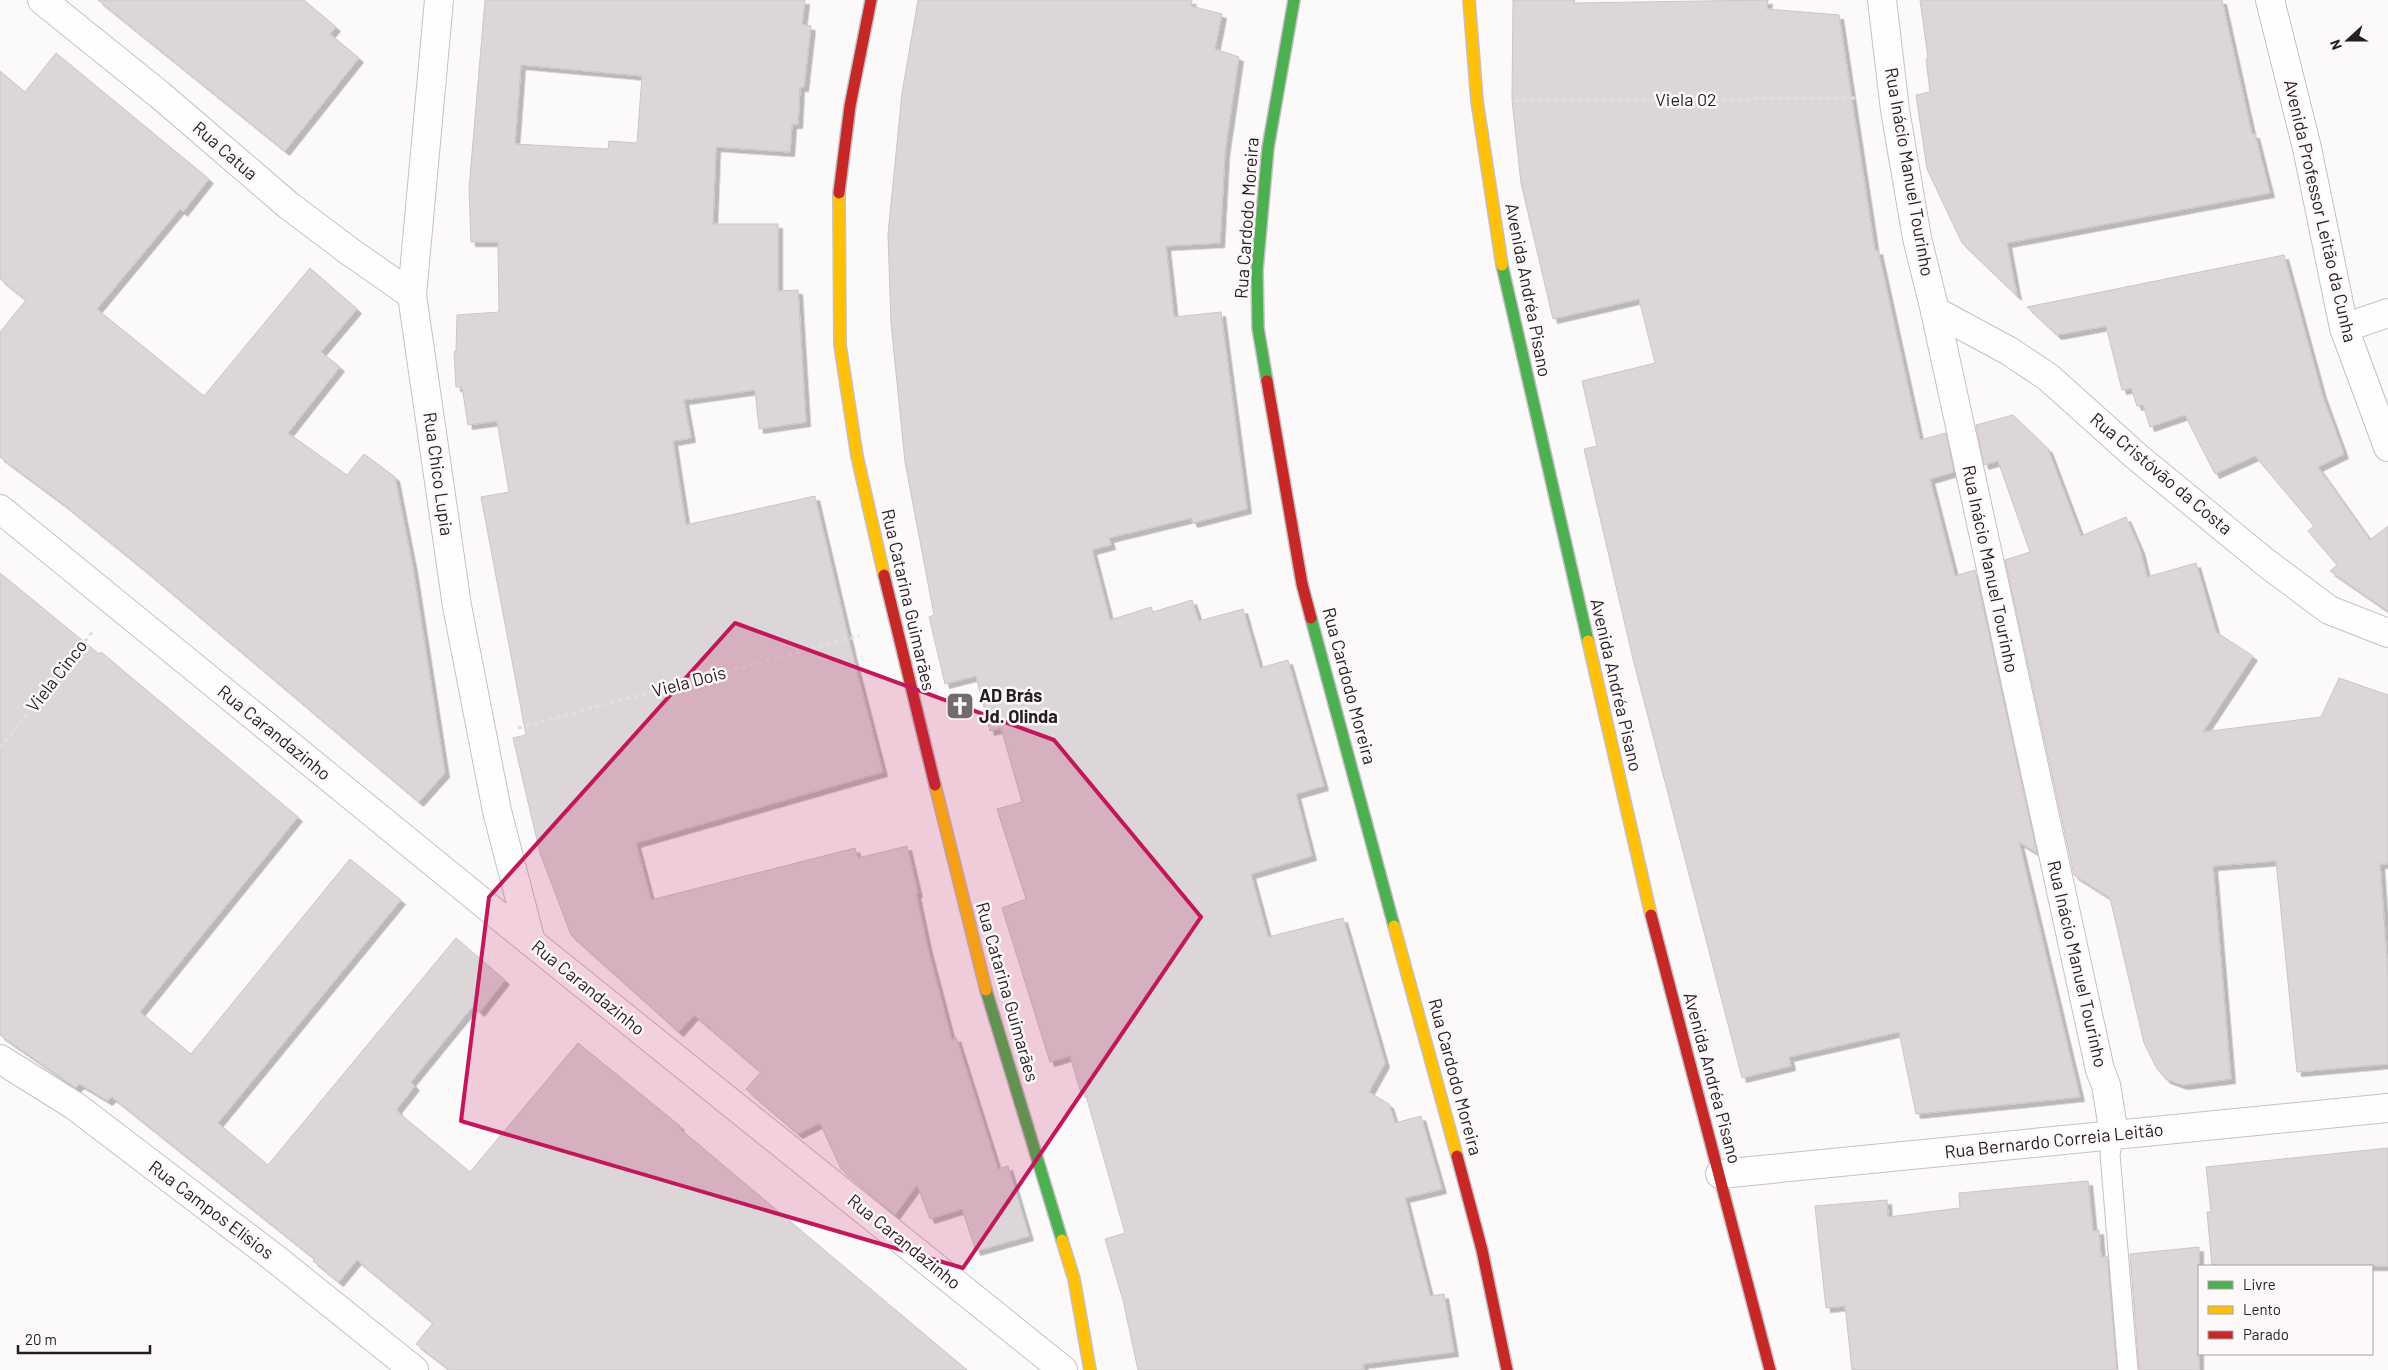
<svg xmlns="http://www.w3.org/2000/svg" width="2388" height="1370" viewBox="0 0 2388 1370" font-family="Barlow,sans-serif">
  <style>
    .building { fill: #dcd6d9; stroke: #cbc5c8; fill-rule: evenodd; filter: url(#shadow) }
    .lines { fill: none; stroke-linecap: round; stroke-linejoin: round }
    .lane-casing { stroke: #c6c0c3; stroke-width: 21 }
    .street-casing { stroke: #c6c0c3; stroke-width: 30 }
    .fast-casing { stroke: #c6c0c3; stroke-width: 14 }
    .slow-casing { stroke: #c6c0c3; stroke-width: 14 }
    .jam-casing { stroke: #c6c0c3; stroke-width: 14 }
    .path { stroke: #dfdfdf; stroke-width: 3; stroke-dasharray: 4 4; stroke-linecap: butt }
    .lane { stroke: #fffefe; stroke-width: 19 }
    .street { stroke: #fffefe; stroke-width: 28 }
    .fast { stroke: #4caf50; stroke-width: 11 }
    .slow { stroke: #ffc107; stroke-width: 11 }
    .jam { stroke: #c62828; stroke-width: 11 }
    .marked { fill: #c2185b; fill-opacity: 0.2; stroke: #c2185b; stroke-width: 4; stroke-linejoin: round }
    .labels { text-anchor: middle; stroke-width: 5; stroke-linejoin: round; paint-order: stroke }
    .street-label { font-size: 18px; fill: #271d22; stroke: #fdf8fa }
    .poi-label { font-size: 18px; font-weight: bold; fill: #271d22; stroke: #fdf8fa; text-anchor: start }
  </style>
  <defs>
    <filter id="shadow"><feDropShadow dx="4.5" dy="4.5" stdDeviation="0" flood-color="#0004"/></filter>
  </defs>
  <rect width="100%" height="100%" fill="#fcf9fa"/>
  <!-- building -->
  <g class="building">
    <polygon points="98,0 304,0 336,27 330,34 359,58 285,151"/>
    <path d="M485,0H805L802,25L811,26L804,87H800L798,124H792L790,152L716,147L713,224H778V291L798,290L806,422L759,429L755,390L684,400L691,438L673,441L686,525L815,496L852,653L883,772L636,843L651,900L855,848L858,858L907,846L918,893H916L928,949L952,1040L956,1037L998,1169L1008,1166L1029,1236L976,1251L962,1209L930,1219L917,1185L895,1215L841,1169L820,1123L798,1134L746,1089L761,1072L694,1015L679,1032L571,935L540,853L513,738L526,735L481,497L509,492L497,421L468,425L462,387H456L454,352L456,351L457,315L499,312L498,242H471L469,189ZM521,65L642,76L637,143L609,141L608,149L515,144Z"/>
    <polygon points="918,0 1192,0 1191,6 1222,14 1215,49 1239,57 1225,152 1220,243 1166,246 1174,317 1221,312 1247,509 1193,523 1191,518 1109,538 1111,545 1092,550 1110,620 1151,607 1153,612 1192,600 1199,621 1243,609 1260,668 1288,660 1324,786 1296,794 1312,856 1251,874 1268,937 1343,918 1385,1063 1369,1092 1389,1104 1395,1123 1421,1116 1442,1189 1405,1198 1430,1296 1444,1294 1454,1352 1363,1364 1364,1370 1138,1370 1123,1300 1105,1239 1125,1233 1085,1092 1081,1093 1070,1056 1050,1062 1002,908 1026,899 997,809 1022,802 1001,728 990,731 976,676 945,684 929,617 934,615 905,462 891,323 888,234 902,93"/>
    <polygon points="1513,0 1575,0 1574,3 1768,0 1767,9 1839,15 1875,251 1878,250 1920,440 1946,433 1954,472 1930,479 1955,576 1975,570 2037,853 2019,842 2080,1097 1916,1114 1899,1032 1789,1057 1791,1066 1742,1078 1633,659 1584,449 1597,446 1582,381 1655,363 1639,299 1553,319 1521,183 1512,100"/>
    <polygon points="1920,0 2222,0 2252,134 2255,134 2270,193 2007,243 2017,296 1962,243 1927,169 1916,95 1930,92 1926,59 1928,58"/>
    <polygon points="56,53 209,179 183,212 180,209 97,309 204,396 310,268 357,309 321,352 340,367 288,433 347,475 364,454 395,477 413,568 445,773 419,802 141,567 62,503 0,457 0,332 26,300 0,279 0,71 25,92"/>
    <polygon points="2284,255 2322,394 2344,454 2318,467 2370,540 2388,526 2388,611 2330,571 2337,565 2308,531 2314,526 2255,456 2215,474 2185,415 2150,427 2143,405 2137,406 2131,388 2122,390 2106,326 2057,335 2027,307"/>
    <polygon points="2013,415 2048,449 2081,536 2126,517 2140,549 2147,577 2196,563 2216,632 2253,656 2203,732 2321,717 2339,678 2388,695 2388,864 2380,864 2388,974 2388,1064 2297,1072 2276,861 2213,866 2231,1079 2183,1085 2166,1079 2157,1069 2144,1043 2110,898 2074,875 2005,560 2030,552 1998,461 1984,465 1976,425"/>
    <polygon points="0,573 99,654 101,652 298,817 140,1012 191,1054 350,859 401,900 218,1123 268,1165 456,938 505,980 480,1012 473,1006 411,1082 415,1086 397,1109 399,1113 470,1172 578,1043 680,1126 679,1128 967,1370 450,1370 416,1344 433,1323 357,1260 339,1282 313,1261 315,1259 112,1097 108,1101 80,1084 76,1088 0,1035"/>
    <polygon points="2388,1148 2388,1266 2212,1266 2207,1212 2211,1212 2206,1167"/>
    <polygon points="2088,1181 2093,1231 2099,1230 2101,1257 2107,1256 2117,1370 1852,1370 1845,1306 1826,1308 1815,1206 1887,1200 1888,1217 1960,1208 1959,1193"/>
    <polygon points="2199,1247 2199,1370 2139,1370 2130,1254"/>
  </g>
  <g class="lines">
    <defs>
      <polyline id="lane" points="2114,1134 2110,1154 2128,1370"/>
      <g id="street">
        <polyline points="42,0 160,95 288,205 349,251 412,295"/>
        <polyline points="439,0 412,295 457,606 497,811 531,942"/>
        <polyline points="1882,0 1895,110 1917,238 1935,311 2100,1070 2106,1085 2114,1134"/>
        <polyline points="2270,0 2307,148 2344,328 2388,447"/>
        <polyline points="1935,311 2009,351 2048,377 2136,456 2265,562 2329,610 2388,633"/>
        <polyline points="2344,328 2388,313"/>
        <polyline points="0,509 531,942 1063,1370"/>
        <polyline points="0,1059 75,1106 277,1260 414,1370"/>
        <polyline points="1720,1174 2388,1108"/>
      </g>
      <g id="fast">
        <polyline points="1502,265 1588,641"/>
        <polyline points="1267,381 1258,328 1257,270 1268,148 1294,0"/>
        <polyline points="1311,618 1394,926"/>
        <polyline points="986,990 1062,1240"/>
      </g>
      <g id="slow">
        <polyline points="1469,0 1477,101 1502,265"/>
        <polyline points="839,193 840,345 857,456 884,575"/>
        <polyline points="1588,641 1651,915"/>
        <polyline points="935,785 986,990"/>
        <polyline points="1394,926 1457,1156"/>
        <polyline points="1062,1240 1074,1279 1090,1370"/>
      </g>
      <g id="jam">
        <polyline points="839,193 850,106 871,0"/>
        <polyline points="1267,381 1302,584 1311,618"/>
        <polyline points="884,575 935,785"/>
        <polyline points="1651,915 1770,1370"/>
        <polyline points="1457,1156 1482,1250 1507,1370"/>
      </g>
    </defs>
    <!-- lane casing -->
    <use href="#lane" class="lane-casing"/>
    <!-- street casing -->
    <use href="#street" class="street-casing"/>
    <!-- fast casing -->
    <use href="#fast" class="fast-casing"/>
    <!-- slow casing -->
    <use href="#slow" class="slow-casing"/>
    <!-- jam casing -->
    <use href="#jam" class="jam-casing"/>
    <!-- path -->
    <g class="path">
      <polyline points="1515,101 1856,98"/>
      <polyline points="518,728 859,636"/>
      <polyline points="0,748 93,631"/>
    </g>
    <!-- lane -->
    <use href="#lane" class="lane"/>
    <!-- street -->
    <use href="#street" class="street"/>
    <!-- fast -->
    <use href="#fast" class="fast"/>
    <!-- slow -->
    <use href="#slow" class="slow"/>
    <!-- jam -->
    <use href="#jam" class="jam"/>
  </g>
  <!-- marked area -->
  <path class="marked" d="M735,623L1054,740L1201,917L963,1268L461,1121L489,897Z"/>
  <!-- icons -->
  <defs>
    <symbol id="church-square" viewBox="-11 -11 22 22"><rect x="-9" y="-9" width="18" height="18" rx="4" fill="#726a6e" stroke="#fdf8fa"/><path d="M-1.2-6h2.4v3.5h3.3v2.4h-3.3V6h-2.4V-.1h-3.3v-2.4h3.3Z" fill="#fff"/></symbol>
  </defs>
  <g fill-rule="evenodd">
    <use href="#church-square" x="944" y="690" width="32" height="32"/>
  </g>
  <g class="labels">
    <!-- street labels -->
    <g class="street-label">
      <text x="1686" y="106">Viela 02</text>
      <text transform="translate(225 151) rotate(41)" y="6">Rua Catua</text>
      <text transform="translate(1909 172) rotate(80)" y="6">Rua Inácio Manuel Tourinho</text>
      <text transform="translate(2320 211) rotate(77)" y="6">Avenida Professor Leitão da Cunha</text>
      <text transform="translate(1247 218) rotate(-86)" y="6">Rua Cardodo Moreira</text>
      <text transform="translate(1528 290) rotate(79)" y="6">Avenida Andréa Pisano</text>
      <text transform="translate(438 474) rotate(82)" y="6">Rua Chico Lupia</text>
      <text transform="translate(2161 474) rotate(40)" y="6">Rua Cristóvão da Costa</text>
      <text transform="translate(1990 569) rotate(78)" y="6">Rua Inácio Manuel Tourinho</text>
      <text transform="translate(908 600) rotate(77)" y="6">Rua Catarina Guimarães</text>
      <text transform="translate(57 676) rotate(-52)" y="6">Viela Cinco</text>
      <text transform="translate(689 682) rotate(-15)" y="6">Viela Dois</text>
      <text transform="translate(1616 685) rotate(77)" y="6">Avenida Andréa Pisano</text>
      <text transform="translate(1349 686) rotate(75)" y="6">Rua Cardodo Moreira</text>
      <text transform="translate(274 733) rotate(39)" y="6">Rua Carandazinho</text>
      <text transform="translate(2077 964) rotate(77)" y="6">Rua Inácio Manuel Tourinho</text>
      <text transform="translate(588 988) rotate(39)" y="6">Rua Carandazinho</text>
      <text transform="translate(1007 992) rotate(74)" y="6">Rua Catarina Guimarães</text>
      <text transform="translate(1455 1077) rotate(75)" y="6">Rua Cardodo Moreira</text>
      <text transform="translate(1712 1078) rotate(75)" y="6">Avenida Andréa Pisano</text>
      <text transform="translate(2054 1141) rotate(-6)" y="6">Rua Bernardo Correia Leitão</text>
      <text transform="translate(211 1210) rotate(37)" y="6">Rua Campos Elísios</text>
      <text transform="translate(904 1242) rotate(39)" y="6">Rua Carandazinho</text>
    </g>
    <!-- poi labels -->
    <g class="poi-label">
      <text x="979" y="702">AD Brás<tspan x="979" dy="21">Jd. Olinda</tspan></text>
    </g>
  </g>
  <!-- legend -->
  <rect x="2198" y="1265" width="175" height="90" fill="#fdf8fa" stroke="#a7a0a4"/>
  <rect x="2208" y="1281" width="25" height="8" fill="#4caf50" stroke="#a7a0a4"/>
  <text x="2243" y="1290" font-size="15" fill="#271d22">Livre</text>
  <rect x="2208" y="1306" width="25" height="8" fill="#ffc107" stroke="#a7a0a4"/>
  <text x="2243" y="1315" font-size="15" fill="#271d22">Lento</text>
  <rect x="2208" y="1331" width="25" height="8" fill="#c62828" stroke="#a7a0a4"/>
  <text x="2243" y="1340" font-size="15" fill="#271d22">Parado</text>
  <!-- north arrow -->
  <g transform="translate(2348 40) rotate(249)" stroke="#fdf8fa" stroke-width="4" paint-order="stroke">
  <path d="M0-4L9 19L0 12L-9 19Z" fill="#271d22"/>
  <text y="-8" font-size="14" font-weight="bold" text-anchor="middle" fill="#271d22">N</text>
  </g>
  <!-- scale -->
  <path d="M18 1345v8h132v-8" fill="none" stroke="#271d22" stroke-width="2.5"/>
  <text x="25" y="1345" font-size="15" fill="#271d22" stroke="#fdf8fa" stroke-width="4" paint-order="stroke">20 m</text>
</svg>
